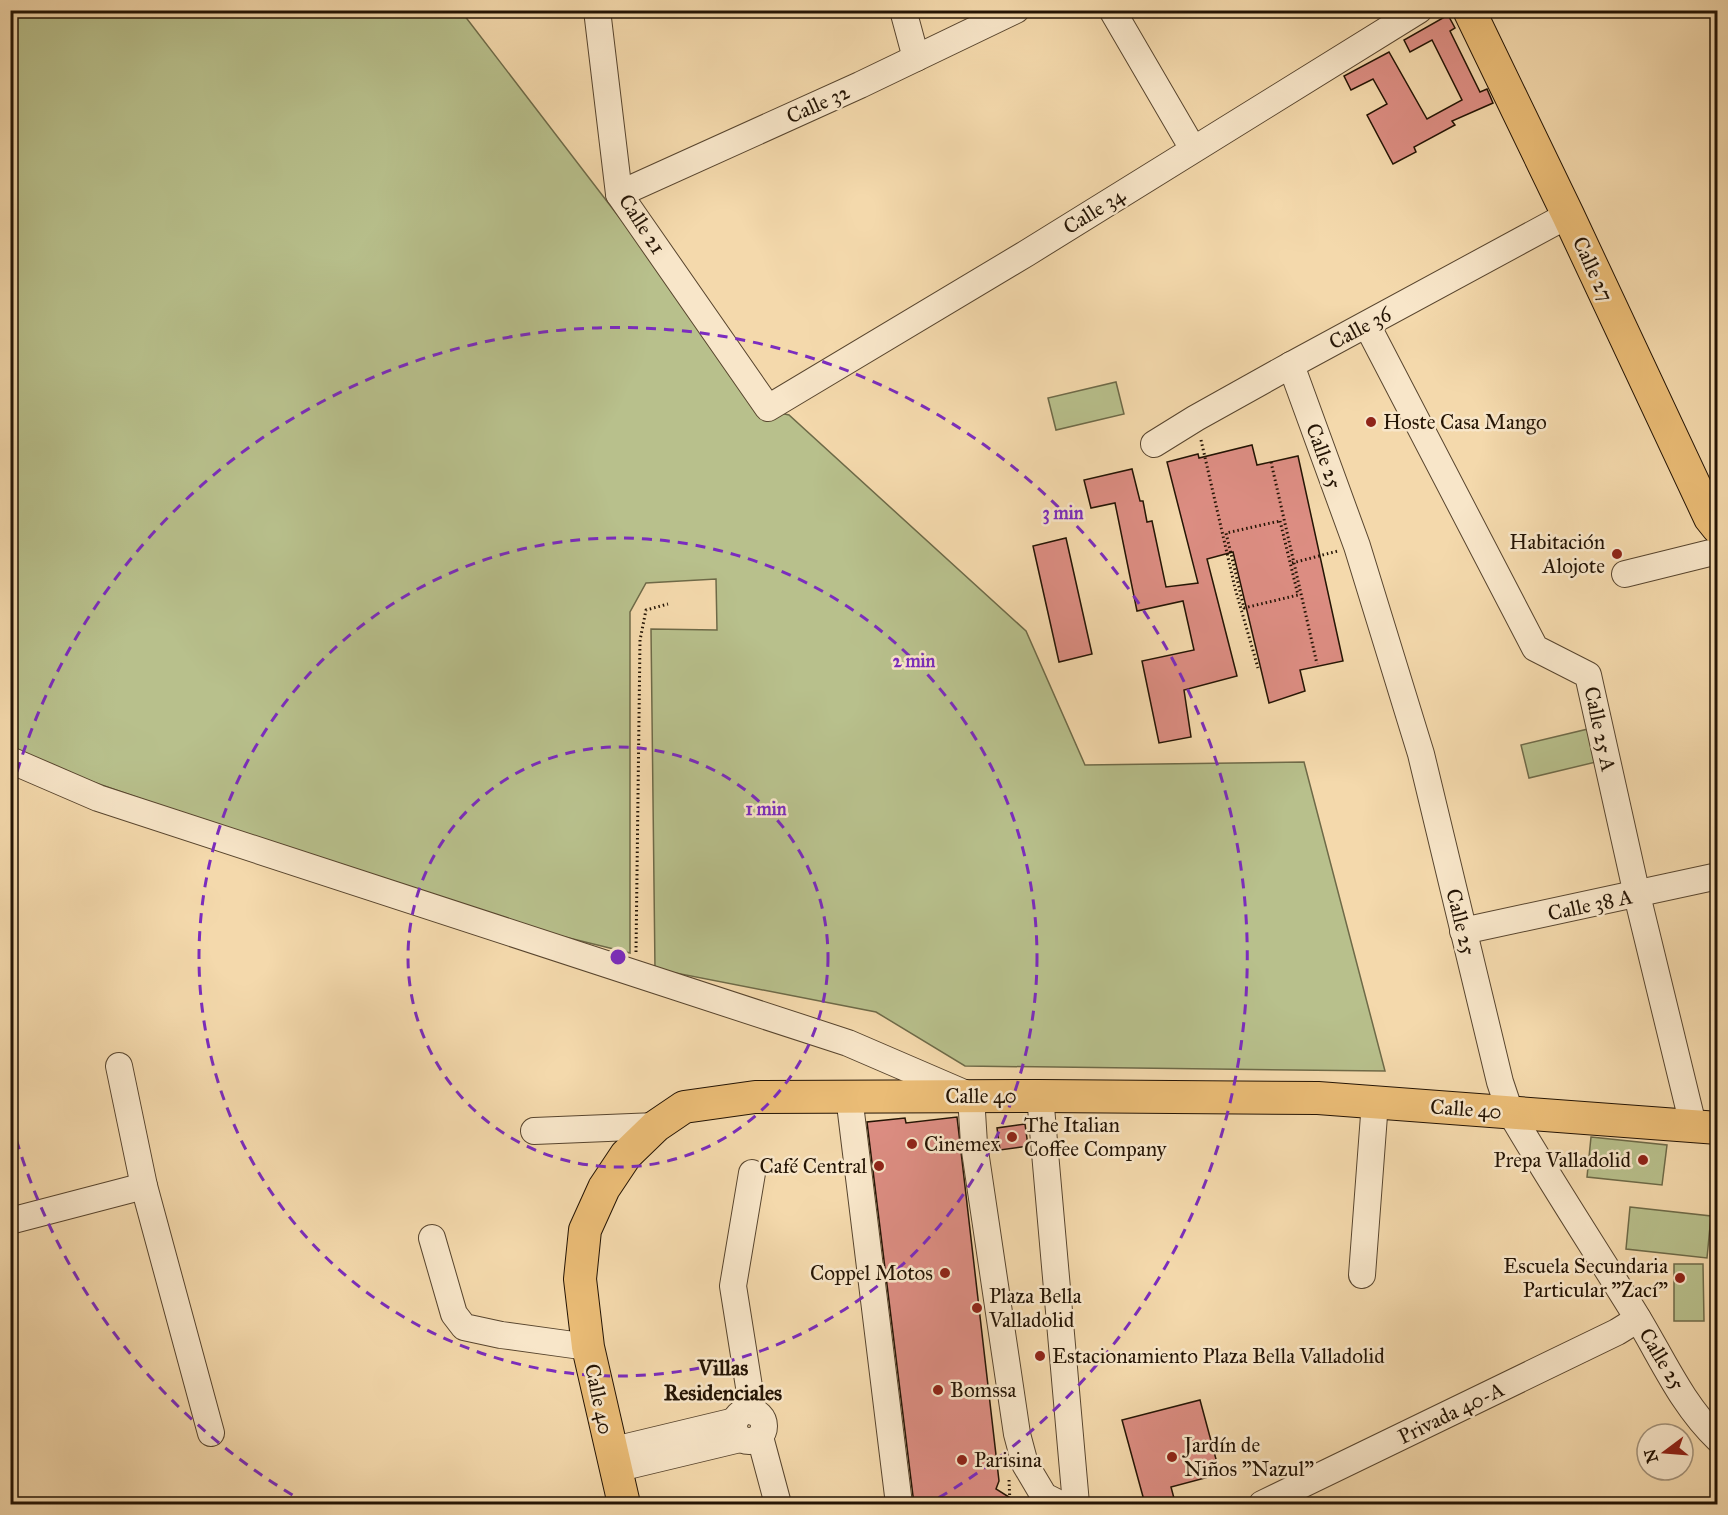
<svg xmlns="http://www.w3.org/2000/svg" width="1728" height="1515" viewBox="0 0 1728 1515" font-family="'IM FELL Great Primer',serif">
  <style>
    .green { fill: #b8c08c; stroke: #6e6a48; stroke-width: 1.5 }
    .building { fill: #dc8d82; stroke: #241404; stroke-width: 1.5 }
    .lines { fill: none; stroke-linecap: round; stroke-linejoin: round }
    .minor-casing { stroke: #58452e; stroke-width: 28 }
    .major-casing { stroke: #241404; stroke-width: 34 }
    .path { stroke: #241404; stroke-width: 3; stroke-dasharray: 1.5 3; stroke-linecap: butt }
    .minor { stroke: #f8e6c9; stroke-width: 26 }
    .major { stroke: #eabc76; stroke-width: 32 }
    .ring { fill: none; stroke: #7b2cbf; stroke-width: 3; stroke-dasharray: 10 8 }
    .poi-dot { fill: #8f2418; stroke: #f8e6c9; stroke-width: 2 }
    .labels { text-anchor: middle; stroke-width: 5; stroke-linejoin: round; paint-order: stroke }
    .street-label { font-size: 21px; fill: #241404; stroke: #f8e6c9 }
    .poi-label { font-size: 21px; fill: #241404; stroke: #f8e6c9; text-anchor: start }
    .neighbourhood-label { font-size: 22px; font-weight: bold; fill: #241404; stroke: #f8e6c9 }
    .centre { fill: #7b2cbf; stroke: #f8e6c9; stroke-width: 3 }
    .ring-label { font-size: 18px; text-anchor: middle; font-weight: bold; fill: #7b2cbf; stroke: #f8e6c9; stroke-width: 5; stroke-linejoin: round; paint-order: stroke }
  </style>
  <rect width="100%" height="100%" fill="#f4d9ac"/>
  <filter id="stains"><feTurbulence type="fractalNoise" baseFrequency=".00333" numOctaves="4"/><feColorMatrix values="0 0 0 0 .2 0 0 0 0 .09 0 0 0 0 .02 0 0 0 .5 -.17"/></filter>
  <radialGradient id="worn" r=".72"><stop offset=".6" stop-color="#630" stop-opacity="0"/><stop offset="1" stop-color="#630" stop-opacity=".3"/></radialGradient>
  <!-- green -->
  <g class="green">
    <polygon points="10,11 461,11 767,410 789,415 1026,631 1085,765 1304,762 1385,1071 965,1066 876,1012 655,969 651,629 717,630 716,579 646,583 630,612 630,953 475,915 33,761 11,744"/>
    <polygon points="1116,382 1124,414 1056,430 1048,398"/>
    <polygon points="1588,729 1596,762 1529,778 1521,745"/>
    <polygon points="1591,1137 1667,1145 1662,1185 1587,1177"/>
    <polygon points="1630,1207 1711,1216 1707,1258 1626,1249"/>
    <polygon points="1674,1264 1703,1264 1704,1321 1674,1321"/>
  </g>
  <!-- building -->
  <g class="building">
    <polygon points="1448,15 1455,28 1450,31 1480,92 1487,89 1493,103 1452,121 1455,125 1414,147 1416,152 1393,164 1367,115 1387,104 1373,79 1351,90 1344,76 1389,52 1427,119 1462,100 1432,40 1410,52 1404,40"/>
    <polygon points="1252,445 1257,465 1298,456 1343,661 1300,670 1305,691 1269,703 1233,552 1207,559 1237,676 1184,690 1191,737 1159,743 1142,661 1194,650 1183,601 1137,611 1115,503 1091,508 1084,480 1132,469 1140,501 1143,501 1147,522 1152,521 1166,587 1198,583 1167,462 1198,454 1199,458"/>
    <polygon points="1066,538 1092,654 1059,662 1033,546"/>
    <polygon points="957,1117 999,1481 996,1489 1020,1504 914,1504 867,1122 905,1118 906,1123"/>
    <polygon points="1025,1124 1028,1146 1000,1150 997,1128"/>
    <polygon points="1200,1400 1220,1474 1171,1487 1175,1502 1167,1504 1145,1504 1122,1420"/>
  </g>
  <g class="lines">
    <defs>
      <g id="minor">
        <polyline points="597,10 619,194 768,408 1027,253 1419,10"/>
        <polyline points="903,10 916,58"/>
        <polyline points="1112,10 1193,149"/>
        <polyline points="619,194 860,85 1016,10"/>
        <polyline points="1367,325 1535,648 1588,675 1637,895 1693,1125"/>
        <path d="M1291,365L1357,546L1421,754L1500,1082L1510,1112C1551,1182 1595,1249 1637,1317C1662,1358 1682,1405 1718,1439"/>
        <polyline points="1154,444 1196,418 1291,365 1568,215"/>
        <polyline points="1625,574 1718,551"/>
        <polyline points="10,760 98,798 848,1043 971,1096 974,1144 1017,1434 1025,1464 1044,1496 1060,1504"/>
        <polyline points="1463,931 1718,876"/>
        <polyline points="119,1066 144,1186 211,1433"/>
        <polyline points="849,1096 899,1504"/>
        <polyline points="1040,1096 1076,1504"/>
        <polyline points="534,1131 656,1126"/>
        <polyline points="752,1173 733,1286 753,1412"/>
        <polyline points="10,1221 144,1186"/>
        <polyline points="432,1238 454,1314 464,1327 501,1335 588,1347"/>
        <polyline points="1362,1275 1375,1102"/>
        <circle cx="749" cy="1426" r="15"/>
        <polyline points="760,1437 778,1504"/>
        <polyline points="610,1451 735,1421"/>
        <polyline points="615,1469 740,1439"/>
        <polyline points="1262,1504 1617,1332 1638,1319"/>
      </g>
      <g id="major">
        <polyline points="1469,10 1568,215 1710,518 1718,528"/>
        <polyline points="624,1504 588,1347 580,1279 585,1230 604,1188 626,1155 656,1126 684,1107 755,1097 1040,1096 1318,1098 1718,1128"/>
      </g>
    </defs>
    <!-- minor casing -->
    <use href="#minor" class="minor-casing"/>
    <!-- major casing -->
    <use href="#major" class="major-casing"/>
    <!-- path -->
    <g class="path">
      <polyline points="1201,440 1235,588 1258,668"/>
      <polyline points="1271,462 1317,664"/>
      <polygon points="1280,521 1298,595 1244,608 1226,533"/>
      <polyline points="1292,563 1338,551"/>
      <polyline points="636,952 640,640 646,610 668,604"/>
      <polyline points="1009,1480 1010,1504"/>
    </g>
    <!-- minor -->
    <use href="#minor" class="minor"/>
    <!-- major -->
    <use href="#major" class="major"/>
  </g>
  <!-- distance rings -->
  <g class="ring">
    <circle cx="618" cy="957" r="210"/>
    <circle cx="618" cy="957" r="419"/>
    <path d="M308 1504A629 629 0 0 1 12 1125M12 789A629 629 0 1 1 928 1504"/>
  </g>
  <!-- markers -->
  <g class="poi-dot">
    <circle cx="1371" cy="422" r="6"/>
    <circle cx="1617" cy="554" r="6"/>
    <circle cx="1012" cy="1137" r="6"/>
    <circle cx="912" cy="1144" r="6"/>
    <circle cx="1643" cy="1160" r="6"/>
    <circle cx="879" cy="1166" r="6"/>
    <circle cx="945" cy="1273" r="6"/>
    <circle cx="1680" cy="1278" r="6"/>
    <circle cx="977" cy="1308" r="6"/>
    <circle cx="1040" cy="1356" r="6"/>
    <circle cx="938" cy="1390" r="6"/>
    <circle cx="1172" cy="1457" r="6"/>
    <circle cx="962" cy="1460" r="6"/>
  </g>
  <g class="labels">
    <!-- street labels -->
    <g class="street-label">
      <text transform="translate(818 104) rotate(-24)" y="7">Calle 32</text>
      <text transform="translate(1094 211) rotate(-32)" y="7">Calle 34</text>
      <text transform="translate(642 224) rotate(57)" y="7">Calle 21</text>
      <text transform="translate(1593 269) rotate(65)" y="7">Calle 27</text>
      <text transform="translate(1360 328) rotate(-28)" y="7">Calle 36</text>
      <text transform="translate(1324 456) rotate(70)" y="7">Calle 25</text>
      <text transform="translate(1600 729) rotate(78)" y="7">Calle 25 A</text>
      <text transform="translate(1590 905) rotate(-12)" y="7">Calle 38 A</text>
      <text transform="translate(1461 922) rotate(76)" y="7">Calle 25</text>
      <text x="981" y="1103">Calle 40</text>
      <text transform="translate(1466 1109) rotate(4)" y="7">Calle 40</text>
      <text transform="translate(1662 1359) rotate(59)" y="7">Calle 25</text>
      <text transform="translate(599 1399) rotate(78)" y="7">Calle 40</text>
      <text transform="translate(1451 1413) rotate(-26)" y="7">Privada 40-A</text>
    </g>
    <!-- poi labels -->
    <g class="poi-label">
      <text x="1383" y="429">Hoste Casa Mango</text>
      <text x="1605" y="549" text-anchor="end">Habitación<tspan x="1605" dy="24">Alojote</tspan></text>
      <text x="1024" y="1132">The Italian<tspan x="1024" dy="24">Coffee Company</tspan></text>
      <text x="924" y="1151">Cinemex</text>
      <text x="1631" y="1167" text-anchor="end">Prepa Valladolid</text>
      <text x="867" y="1173" text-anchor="end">Café Central</text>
      <text x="1668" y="1273" text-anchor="end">Escuela Secundaria<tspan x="1668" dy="24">Particular "Zací"</tspan></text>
      <text x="933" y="1280" text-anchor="end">Coppel Motos</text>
      <text x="989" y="1303">Plaza Bella<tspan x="989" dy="24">Valladolid</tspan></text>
      <text x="1052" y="1363">Estacionamiento Plaza Bella Valladolid</text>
      <text x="950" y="1397">Bomssa</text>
      <text x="1184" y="1452">Jardín de<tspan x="1184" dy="24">Niños "Nazul"</tspan></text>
      <text x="974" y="1467">Parisina</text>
    </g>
    <!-- neighbourhood labels -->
    <g class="neighbourhood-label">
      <text x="723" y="1375">Villas<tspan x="723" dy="25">Residenciales</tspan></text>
    </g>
  </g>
  <circle cx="618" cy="957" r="9" class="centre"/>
  <g class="ring-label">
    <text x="1063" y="519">3 min</text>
    <text x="914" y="667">2 min</text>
    <text x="766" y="815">1 min</text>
  </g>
  <!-- margin -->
  <rect width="1728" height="1515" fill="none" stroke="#f4d9ac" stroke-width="36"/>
  <rect x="12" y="12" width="1704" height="1491" fill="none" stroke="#241404" stroke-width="3"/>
  <rect x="18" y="18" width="1692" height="1479" fill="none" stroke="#241404" stroke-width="1.5"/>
  <!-- north arrow -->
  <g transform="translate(1665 1452) rotate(254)"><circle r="28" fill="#f8e6c9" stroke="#a3927a" stroke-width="1.5"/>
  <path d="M0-4.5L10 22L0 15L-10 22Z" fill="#8f2418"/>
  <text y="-9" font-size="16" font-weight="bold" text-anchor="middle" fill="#241404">N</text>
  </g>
  <rect width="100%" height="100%" filter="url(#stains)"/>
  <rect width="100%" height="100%" fill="url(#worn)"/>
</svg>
